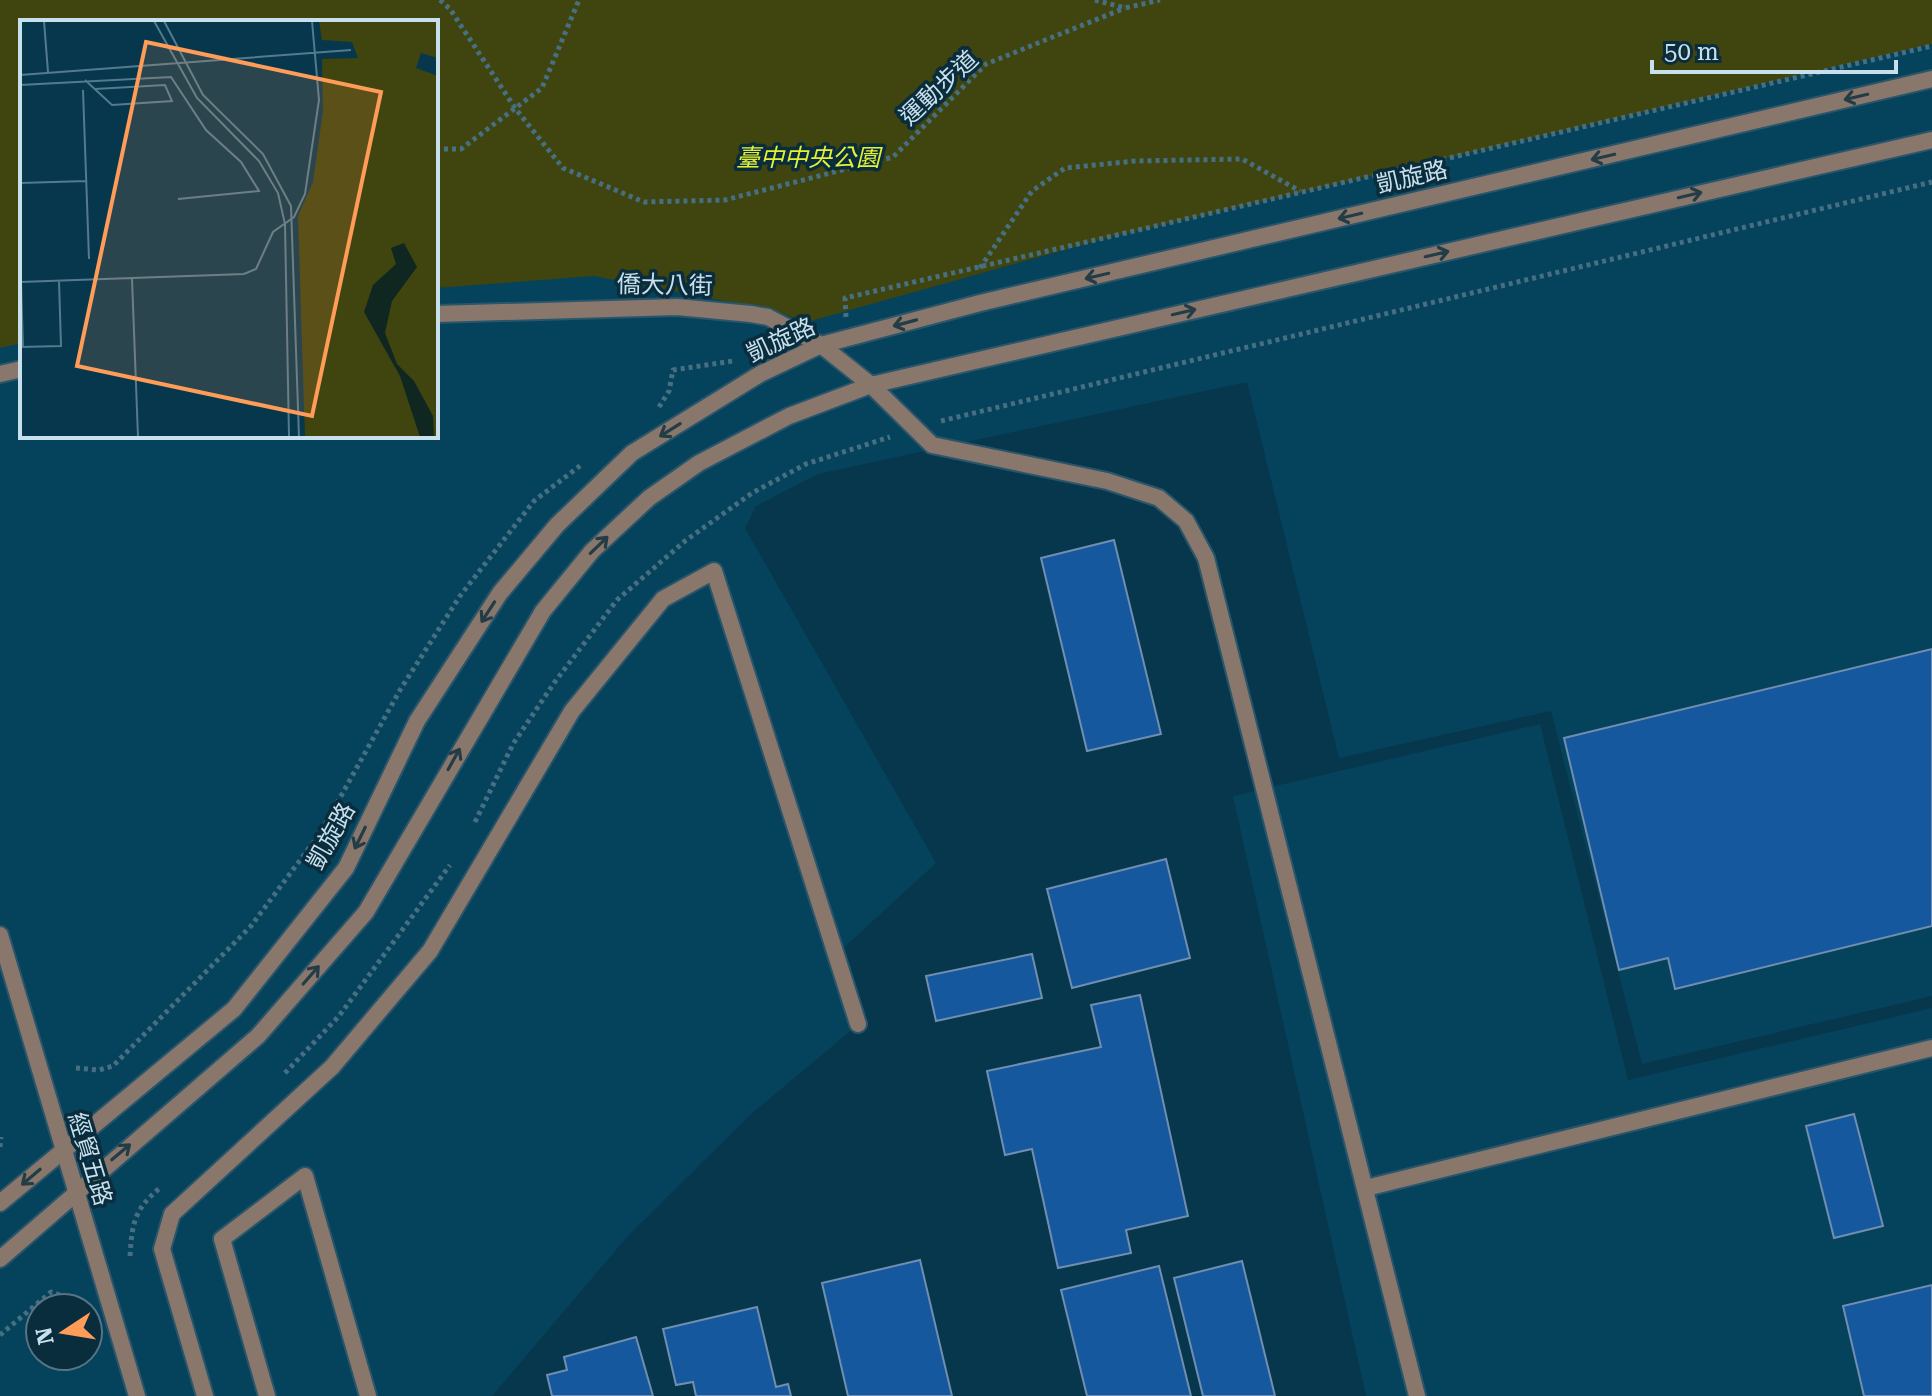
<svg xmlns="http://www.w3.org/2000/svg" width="1932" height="1396" viewBox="0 0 1932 1396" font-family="'Roboto Serif','Noto Sans TC',serif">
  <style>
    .built { fill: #05425c; fill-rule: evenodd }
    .green { fill: #40440f }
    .building { fill: #15589d; stroke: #718eb0; stroke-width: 2 }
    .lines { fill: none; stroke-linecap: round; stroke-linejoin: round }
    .service-casing { stroke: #2a556a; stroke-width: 20 }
    .minor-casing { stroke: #2a556a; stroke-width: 20 }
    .tertiary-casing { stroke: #2a556a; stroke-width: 20 }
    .path { stroke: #476f82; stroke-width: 5; stroke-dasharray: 4 4; stroke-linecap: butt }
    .service { stroke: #89776c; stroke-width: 16 }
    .minor { stroke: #89776c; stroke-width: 16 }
    .tertiary { stroke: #89776c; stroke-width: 16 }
    .oneway { stroke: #233c46 }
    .labels { text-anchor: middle; stroke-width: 7; stroke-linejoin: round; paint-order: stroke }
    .street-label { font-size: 24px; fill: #c8dfec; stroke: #0a2d3d }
    .park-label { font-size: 24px; font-style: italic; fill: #e3f035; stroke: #0a2d3d }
    .inset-road { fill: none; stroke: #547a8d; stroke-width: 2 }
    .view { fill: #fe9c58; fill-opacity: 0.15; stroke: #fe9c58; stroke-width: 4 }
    .inset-edge { fill: none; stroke: #c8dfec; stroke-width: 4 }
  </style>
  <rect width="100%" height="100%" fill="#07374d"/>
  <!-- built -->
  <g class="built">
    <path d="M0,0H1932V996L1642,1064L1551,711L1339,758L1247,382L818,474L756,506L745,528L936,863L838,953L860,1023L750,1115L627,1237L492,1396H0ZM22,22H436V436H22ZM40,1308H88V1356H40Z"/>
    <polygon points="1540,724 1628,1080 1932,1008 1932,1396 1366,1396 1233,796"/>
  </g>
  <!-- green -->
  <polygon class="green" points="0,0 1932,0 1932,44 1107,238 807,322 772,310 594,276 436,288 436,22 22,22 22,343 0,348"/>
  <!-- building -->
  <g class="building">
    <polygon points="1114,540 1161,734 1087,751 1041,558"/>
    <polygon points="1932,649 1932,926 1675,989 1668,958 1619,970 1564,738"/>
    <polygon points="1166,859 1190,958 1072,988 1047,889"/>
    <polygon points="1032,954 1042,998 936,1021 926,976"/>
    <polygon points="1140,995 1188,1216 1126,1230 1131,1253 1058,1268 1032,1149 1005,1155 987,1071 1101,1047 1091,1005"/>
    <polygon points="1854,1114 1883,1226 1834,1238 1806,1126"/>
    <polygon points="920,1260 952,1396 848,1396 822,1283"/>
    <polygon points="1242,1261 1275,1396 1203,1396 1174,1278"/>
    <polygon points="1159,1266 1191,1396 1087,1396 1061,1290"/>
    <polygon points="1932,1285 1932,1396 1864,1396 1843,1306"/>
    <polygon points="757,1307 776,1387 788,1384 791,1396 696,1396 693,1382 676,1385 663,1329"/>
    <polygon points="636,1337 653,1396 552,1396 547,1375 567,1370 564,1357"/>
  </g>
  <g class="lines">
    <defs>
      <g id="service">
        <polyline points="871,385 932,445 1107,481 1159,498 1186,521 1206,558 1417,1396"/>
        <polyline points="1366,1188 1932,1048"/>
        <polyline points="205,1396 162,1249 172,1214 332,1067 430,951 572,711 663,599 714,571 858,1024"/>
        <polyline points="267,1396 222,1239 305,1176 368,1396"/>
      </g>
      <g id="minor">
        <polyline points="436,314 677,307 751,314 768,317 821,345 871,385"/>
        <polyline points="0,374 22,369"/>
        <polyline points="0,935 137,1396"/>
      </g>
      <g id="tertiary">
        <polyline points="0,1203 234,1009 346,868 417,721 500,593 557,525 632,453 760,374 821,345 980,303 1932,79"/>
        <polyline points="0,1259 258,1036 366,912 543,611 592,551 649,498 699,463 789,416 871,385 1932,140"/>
      </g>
    </defs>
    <!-- service casing -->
    <use href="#service" class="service-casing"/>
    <!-- minor casing -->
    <use href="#minor" class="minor-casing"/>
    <!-- tertiary casing -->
    <use href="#tertiary" class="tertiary-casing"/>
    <!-- path -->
    <g class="path">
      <polyline points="440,0 450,9 515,108 563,168 644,202 725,200 893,157 986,64 1125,8"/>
      <polyline points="1095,0 1125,8 1160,0"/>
      <polyline points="436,149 461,149 542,88 579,0"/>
      <polyline points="980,268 1032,191 1065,168 1135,161 1242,159 1300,191"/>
      <polyline points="846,317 845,298 1932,46"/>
      <polyline points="659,407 669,391 673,370 733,361"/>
      <polyline points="941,421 1932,182"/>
      <polyline points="475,822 513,744 554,683 617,600 685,541 752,493 806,464 890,437"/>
      <polyline points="76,1068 99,1070 113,1066 251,926 321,832 400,690 460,596 534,501 581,465"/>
      <polyline points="285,1073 339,1016 450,865"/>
      <polyline points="0,1147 1,1137"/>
      <path d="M130,1256C132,1224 134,1209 160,1188"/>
      <polyline points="0,1335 51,1292 83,1303"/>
    </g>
    <!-- service -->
    <use href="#service" class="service"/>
    <!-- minor -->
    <use href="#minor" class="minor"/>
    <!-- tertiary -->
    <use href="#tertiary" class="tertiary"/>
  </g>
  <!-- one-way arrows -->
  <defs><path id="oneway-shaft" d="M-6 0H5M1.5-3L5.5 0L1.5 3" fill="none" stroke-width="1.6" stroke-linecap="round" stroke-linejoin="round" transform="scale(2)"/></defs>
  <g class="oneway">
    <use href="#oneway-shaft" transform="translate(1856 97) rotate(167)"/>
    <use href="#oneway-shaft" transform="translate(1603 157) rotate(167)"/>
    <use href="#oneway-shaft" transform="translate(1690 195) rotate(-13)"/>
    <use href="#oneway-shaft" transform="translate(1350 216) rotate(167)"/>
    <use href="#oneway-shaft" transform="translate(1437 254) rotate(-13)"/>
    <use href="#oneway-shaft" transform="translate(1097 276) rotate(167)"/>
    <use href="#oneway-shaft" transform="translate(1184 312) rotate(-13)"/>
    <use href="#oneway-shaft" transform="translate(905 323) rotate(165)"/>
    <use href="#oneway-shaft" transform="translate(670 430) rotate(148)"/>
    <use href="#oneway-shaft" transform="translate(599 545) rotate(-44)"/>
    <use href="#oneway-shaft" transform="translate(488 612) rotate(123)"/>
    <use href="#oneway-shaft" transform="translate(454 759) rotate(-61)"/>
    <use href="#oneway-shaft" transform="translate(360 838) rotate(116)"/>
    <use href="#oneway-shaft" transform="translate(311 975) rotate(-49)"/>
    <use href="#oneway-shaft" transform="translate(121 1152) rotate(-40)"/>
    <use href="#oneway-shaft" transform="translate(31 1177) rotate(140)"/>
  </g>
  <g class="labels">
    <!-- street labels -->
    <g class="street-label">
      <text transform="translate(939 88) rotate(-43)" y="8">運動步道</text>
      <text transform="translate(1412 177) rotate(-13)" y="8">凱旋路</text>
      <text transform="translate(665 285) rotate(1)" y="8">僑大八街</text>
      <text transform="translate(781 340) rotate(-25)" y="8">凱旋路</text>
      <text transform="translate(331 836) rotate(-61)" y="8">凱旋路</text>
      <text transform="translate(90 1159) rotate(73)" y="8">經貿五路</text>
    </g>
    <!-- park labels -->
    <g class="park-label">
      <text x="808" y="166">臺中中央公園</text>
    </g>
  </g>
  <!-- overview -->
  <g transform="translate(20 20)">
    <rect width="418" height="418" fill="#07374d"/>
    <path d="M299,1H418V38L401,33L396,48L418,56V417H285L278,196L293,162L303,91L302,39L338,38L332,22L302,20Z" fill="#40440f"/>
    <path d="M384,223L397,247L372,281L365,313L377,344L394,361L413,396L414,417H400L380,356L344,292L353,265L376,244L371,228Z" fill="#0f2720"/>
    <path class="inset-road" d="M24,1L28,52M134,1L177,78L239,141L258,173L265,204L269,417M144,1L183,75L243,134L271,186L279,417M0,55L331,30M65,60L92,85L152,81L145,65L75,69M0,65L151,57L186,110L221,142L239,171L158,179M63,70L69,239M0,163L66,161M112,259L118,417M0,262L224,254L236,249L253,212L274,197L285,174L299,80L292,1M1,262L3,327M0,327L41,326L39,261"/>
    <path class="view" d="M126,22L361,72L292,396L57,346Z"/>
    <rect width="418" height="418" class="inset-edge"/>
  </g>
  <!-- north arrow -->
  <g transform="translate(64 1332) rotate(258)"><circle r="38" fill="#0a2d3d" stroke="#567483" stroke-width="2"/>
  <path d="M0-6L14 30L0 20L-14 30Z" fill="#fe9c58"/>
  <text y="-12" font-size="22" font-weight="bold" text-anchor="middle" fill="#c8dfec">N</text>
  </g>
  <!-- scale -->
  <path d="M1652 60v12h244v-12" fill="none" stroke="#c8dfec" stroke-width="4"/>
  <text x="1664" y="60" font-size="24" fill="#c8dfec" stroke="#0a2d3d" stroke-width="6" paint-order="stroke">50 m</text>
</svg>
